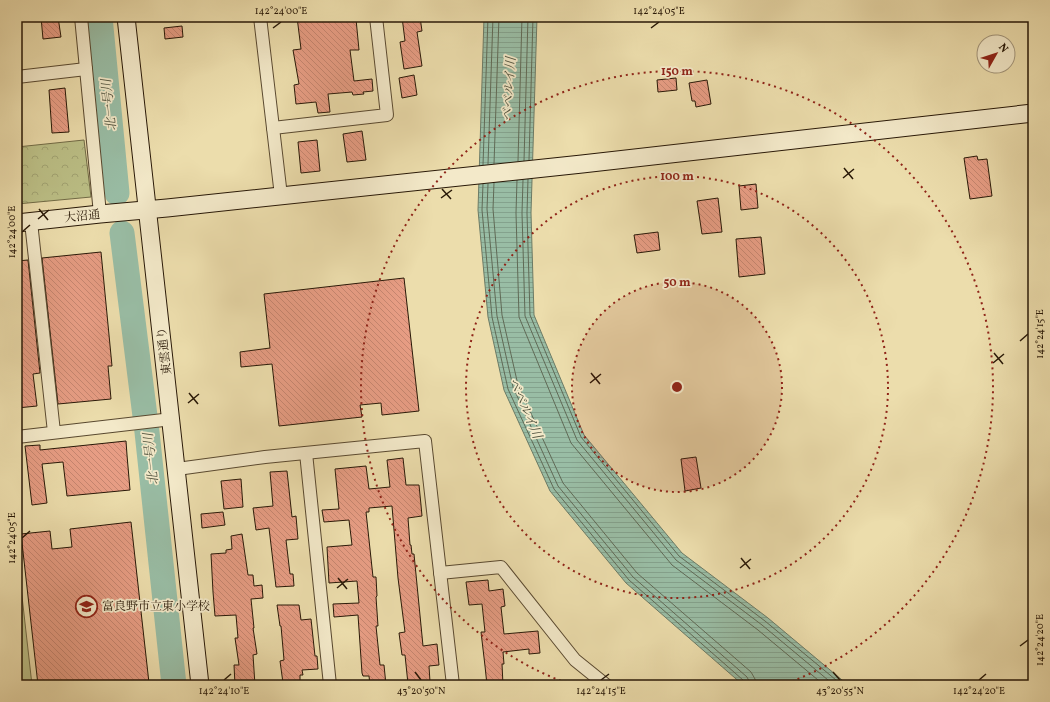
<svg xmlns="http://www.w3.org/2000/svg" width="1050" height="702" viewBox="0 0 1050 702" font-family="Vollkorn,'Noto Serif JP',serif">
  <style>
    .grass { fill: #bcc087; stroke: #726c47 }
    .park { fill: url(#park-crowns); stroke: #726c47 }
    .water { fill: url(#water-rules); stroke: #6c7b66 }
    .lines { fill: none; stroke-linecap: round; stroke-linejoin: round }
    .shore { stroke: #606a56; stroke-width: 1 }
    .river { stroke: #99bda5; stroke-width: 25 }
    .building { fill: url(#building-back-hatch); stroke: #281807 }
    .street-casing { stroke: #594930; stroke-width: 14 }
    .secondary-casing { stroke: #281807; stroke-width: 19 }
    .street { stroke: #f3e9c9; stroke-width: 12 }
    .secondary { stroke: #f3e9c9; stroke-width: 17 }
    .ticks { fill: none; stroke: #281807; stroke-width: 1.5 }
    .ring { fill: none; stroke: #8f2418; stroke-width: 2; stroke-dasharray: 2 4 }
    .labels { text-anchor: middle; stroke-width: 3.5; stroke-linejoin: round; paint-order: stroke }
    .street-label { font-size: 12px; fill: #281807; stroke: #f3e9c9 }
    .poi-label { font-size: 12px; fill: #281807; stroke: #f3e9c9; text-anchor: start }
    .water-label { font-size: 13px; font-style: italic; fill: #50523e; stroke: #f3e9c9 }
    .centre { fill: #8f2418; stroke: #f3e9c9; stroke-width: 2 }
    .ring-label { font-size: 12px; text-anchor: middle; font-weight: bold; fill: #8f2418; stroke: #f3e9c9; stroke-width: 3.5; stroke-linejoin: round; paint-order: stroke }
    .neatline { fill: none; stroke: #281807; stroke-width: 1.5 }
    .ticks-label { font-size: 10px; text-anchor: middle; fill: #281807 }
  </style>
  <defs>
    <pattern id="park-crowns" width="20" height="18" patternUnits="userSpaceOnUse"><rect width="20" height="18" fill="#bcc087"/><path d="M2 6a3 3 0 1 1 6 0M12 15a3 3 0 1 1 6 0" fill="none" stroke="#a2a473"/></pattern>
    <pattern id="water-rules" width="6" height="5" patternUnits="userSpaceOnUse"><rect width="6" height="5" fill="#99bda5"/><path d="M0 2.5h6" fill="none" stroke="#84a28d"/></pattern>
    <pattern id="building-back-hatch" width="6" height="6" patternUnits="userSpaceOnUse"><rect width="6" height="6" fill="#e79d84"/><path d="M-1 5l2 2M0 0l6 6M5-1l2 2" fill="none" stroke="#c68670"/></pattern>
  </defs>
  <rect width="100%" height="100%" fill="#ecddac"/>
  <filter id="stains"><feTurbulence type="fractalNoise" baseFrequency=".005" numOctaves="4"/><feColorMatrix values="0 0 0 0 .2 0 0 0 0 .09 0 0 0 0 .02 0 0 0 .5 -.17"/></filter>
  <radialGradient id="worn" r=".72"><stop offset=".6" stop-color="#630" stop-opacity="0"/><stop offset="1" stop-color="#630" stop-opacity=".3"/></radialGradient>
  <!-- grass -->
  <polygon class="grass" points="17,552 32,685 17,685"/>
  <!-- park -->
  <polygon class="park" points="84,140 91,197 17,204 17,147"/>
  <!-- water -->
  <polygon class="water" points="484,17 537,17 531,213 534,315 584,435 682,553 768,618 848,685 743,685 626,583 550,491 504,390 488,317 478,210"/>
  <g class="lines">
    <!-- shore -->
    <g class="shore">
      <polyline points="529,160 533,17"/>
      <polyline points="518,161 522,17"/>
      <polyline points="524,161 528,17"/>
      <polyline points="488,164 493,17"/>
      <polyline points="494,164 499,17"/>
      <polyline points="483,165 488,17"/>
      <polyline points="528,179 527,213 530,315 581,437 679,556 765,621 842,685"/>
      <polyline points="517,180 516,213 519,317 571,443 672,565 758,630 824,685"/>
      <polyline points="523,180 522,213 525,316 577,440 676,560 762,625 834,685"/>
      <polyline points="494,183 493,209 502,315 518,385 563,483 637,573 751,672 755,679 756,685"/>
      <polyline points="483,184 482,210 492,317 508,389 554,489 629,580 743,680 745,685"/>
      <polyline points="488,184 487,209 497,316 513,387 558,486 633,577 747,677 749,681 750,685"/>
    </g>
    <!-- river -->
    <g class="river">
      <polyline points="100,17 117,193"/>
      <polyline points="122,233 147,432 174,685"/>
    </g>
  </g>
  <!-- building -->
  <g class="building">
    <polygon points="41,17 58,17 61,37 43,39"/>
    <polygon points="297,17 349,17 349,20 356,19 359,50 350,50 354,81 372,79 373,91 363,92 364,94 353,95 352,92 328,94 330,112 318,113 316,102 296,104 294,85 299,84 293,50 301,49"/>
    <polygon points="402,17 420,17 422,31 417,32 422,66 404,69 400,42 405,41"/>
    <polygon points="182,26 183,37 165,39 164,28"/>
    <polygon points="414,75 417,95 402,98 399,78"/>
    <polygon points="676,78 677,90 658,92 657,80"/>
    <polygon points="707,80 711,104 696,107 695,101 692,101 689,83"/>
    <polygon points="65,88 69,132 52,133 49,90"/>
    <polygon points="362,131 366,160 347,162 343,134"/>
    <polygon points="317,140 320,171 301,173 298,142"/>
    <polygon points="977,156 978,160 987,159 992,196 970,199 964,158"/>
    <polygon points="756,184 758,208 741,210 739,186"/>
    <polygon points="718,198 722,232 702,234 697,201"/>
    <polygon points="658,232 660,250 637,253 634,235"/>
    <polygon points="761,237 765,274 739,277 736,239"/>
    <polygon points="101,252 112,366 108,366 111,399 58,404 42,258"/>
    <polygon points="28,260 40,373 33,374 37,406 17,408 17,261"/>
    <polygon points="404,278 419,411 382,415 381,403 360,405 362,417 279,426 272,364 241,367 240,352 270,348 264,294"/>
    <polygon points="126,441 127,455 130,490 67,496 63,462 42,464 47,503 32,505 25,446 40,445 40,450"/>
    <polygon points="696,457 701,488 685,491 681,459"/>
    <polygon points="403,458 406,485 419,485 421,505 422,516 408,518 410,545 411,545 412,554 414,554 423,646 437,644 439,665 429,666 430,682 408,684 405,655 402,655 399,633 405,632 398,578 392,506 369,508 369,512 366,512 373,577 376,577 377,596 376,597 378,626 376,626 380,665 384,665 386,685 370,685 369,676 363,676 362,673 358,615 334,617 333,604 359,603 357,581 329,583 327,547 352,545 349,520 324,522 322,510 339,509 335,469 366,466 369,489 390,487 387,460"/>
    <polygon points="287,471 292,517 296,516 298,539 286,540 290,574 293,574 294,586 276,587 269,528 256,530 253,508 273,506 270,472"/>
    <polygon points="241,479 243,507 224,509 221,481"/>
    <polygon points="223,512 225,525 202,528 201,514"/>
    <polygon points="131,522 149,683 130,685 38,685 21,534 50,531 52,549 72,547 70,529"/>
    <polygon points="242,534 248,575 253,575 254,586 262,585 263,598 251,599 254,628 253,628 257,654 253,655 255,685 235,685 234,665 239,665 235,638 238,638 236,615 215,616 213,592 211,554 226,553 226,550 232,549 231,536"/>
    <polygon points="488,580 489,591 503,589 505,606 501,607 504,634 538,631 540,653 529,654 529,649 503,652 504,664 502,664 503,685 487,685 485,666 481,632 485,632 482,604 469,605 466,582"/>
    <polygon points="277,605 299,605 301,620 311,619 315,656 317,656 318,669 302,670 303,675 300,675 300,681 283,683 280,661 284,660 281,626 280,626"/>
  </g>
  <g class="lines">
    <defs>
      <g id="street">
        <polyline points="81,17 100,214"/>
        <polyline points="260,17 281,196"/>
        <polyline points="17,77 86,69"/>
        <polyline points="273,128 387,115 376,17"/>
        <polyline points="31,222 54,432"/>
        <polyline points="17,437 172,419"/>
        <polyline points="306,453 330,685"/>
        <polyline points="177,469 265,457 425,441 453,685"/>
        <polyline points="440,573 501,567 575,660 606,685"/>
      </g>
      <g id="secondary">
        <path d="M126,17C150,240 176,462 200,685"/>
        <polyline points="17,223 100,214 167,208 582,164 1033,113"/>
      </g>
    </defs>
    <!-- street casing -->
    <use href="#street" class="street-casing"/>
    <!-- secondary casing -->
    <use href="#secondary" class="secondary-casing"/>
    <!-- street -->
    <use href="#street" class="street"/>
    <!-- secondary -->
    <use href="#secondary" class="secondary"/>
  </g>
  <!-- ticks -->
  <path class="ticks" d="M273,28L281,22M651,28L659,22M844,168L853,179M843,178L854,169M442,189L451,199M441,198L452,190M39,209L48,220M38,219L49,210M22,232L30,225M1020,341L1028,334M994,353L1003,364M993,363L1004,354M591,373L600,384M590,383L601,374M189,393L198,404M188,403L199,394M22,538L30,531M741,558L750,569M740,568L751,559M338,578L347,589M337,588L348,579M1020,646L1028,640M415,672L421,680M833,672L840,680M224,680L231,674M601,680L609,674M979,680L986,674"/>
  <!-- distance rings -->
  <circle cx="677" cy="387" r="105" fill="#8f2418" fill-opacity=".12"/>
  <g class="ring">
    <circle cx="677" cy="387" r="105"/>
    <circle cx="677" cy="387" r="211"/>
    <path d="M572 685A316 316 0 1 1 782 685"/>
  </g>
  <!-- icons -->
  <defs>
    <symbol id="school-ring" viewBox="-11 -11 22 22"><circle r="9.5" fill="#f3e9c9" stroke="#8f2418" stroke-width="1.5"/><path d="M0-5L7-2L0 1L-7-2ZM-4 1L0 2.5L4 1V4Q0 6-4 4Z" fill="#8f2418"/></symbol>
  </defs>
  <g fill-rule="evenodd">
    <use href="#school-ring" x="74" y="594" width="25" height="25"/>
  </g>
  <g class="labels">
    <!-- street labels -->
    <g class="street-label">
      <text transform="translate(82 216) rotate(-6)" y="4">大沼通</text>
      <text transform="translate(164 351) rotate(-97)" y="4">東雲通り</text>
    </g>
    <!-- poi labels -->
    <g class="poi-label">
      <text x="102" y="610">富良野市立東小学校</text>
    </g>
    <!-- water labels -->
    <g class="water-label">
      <text transform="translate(508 89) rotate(-86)" y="5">ベベルイ川</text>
      <text transform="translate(108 105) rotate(-96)" y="5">北一号川</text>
      <text transform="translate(526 408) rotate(67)" y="5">ベベルイ川</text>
      <text transform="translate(150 459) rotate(-96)" y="5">北一号川</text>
    </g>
  </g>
  <circle cx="677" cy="387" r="6" class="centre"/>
  <g class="ring-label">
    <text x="677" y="75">150 m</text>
    <text x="677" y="180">100 m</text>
    <text x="677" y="286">50 m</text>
  </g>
  <!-- margin -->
  <rect width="1050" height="702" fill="none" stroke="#ecddac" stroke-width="44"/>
  <!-- north arrow -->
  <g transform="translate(996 54) rotate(51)"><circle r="19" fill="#f3e9c9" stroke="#a2957b"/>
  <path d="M0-3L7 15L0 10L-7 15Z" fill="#8f2418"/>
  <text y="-6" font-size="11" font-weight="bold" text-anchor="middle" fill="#281807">N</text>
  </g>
  <rect x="22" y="22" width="1006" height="658" class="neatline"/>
  <g class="ticks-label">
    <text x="281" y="14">142°24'00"E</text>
    <text x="659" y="14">142°24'05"E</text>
    <text transform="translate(11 232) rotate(-90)" y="4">142°24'00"E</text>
    <text transform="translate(1039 334) rotate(-90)" y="4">142°24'15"E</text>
    <text transform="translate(11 538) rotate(-90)" y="4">142°24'05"E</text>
    <text transform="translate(1039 640) rotate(-90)" y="4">142°24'20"E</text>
    <text x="224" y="694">142°24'10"E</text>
    <text x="421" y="694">43°20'50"N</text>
    <text x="601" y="694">142°24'15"E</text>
    <text x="840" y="694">43°20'55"N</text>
    <text x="979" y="694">142°24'20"E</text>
  </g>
  <rect width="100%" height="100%" filter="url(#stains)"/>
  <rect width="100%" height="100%" fill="url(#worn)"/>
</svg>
